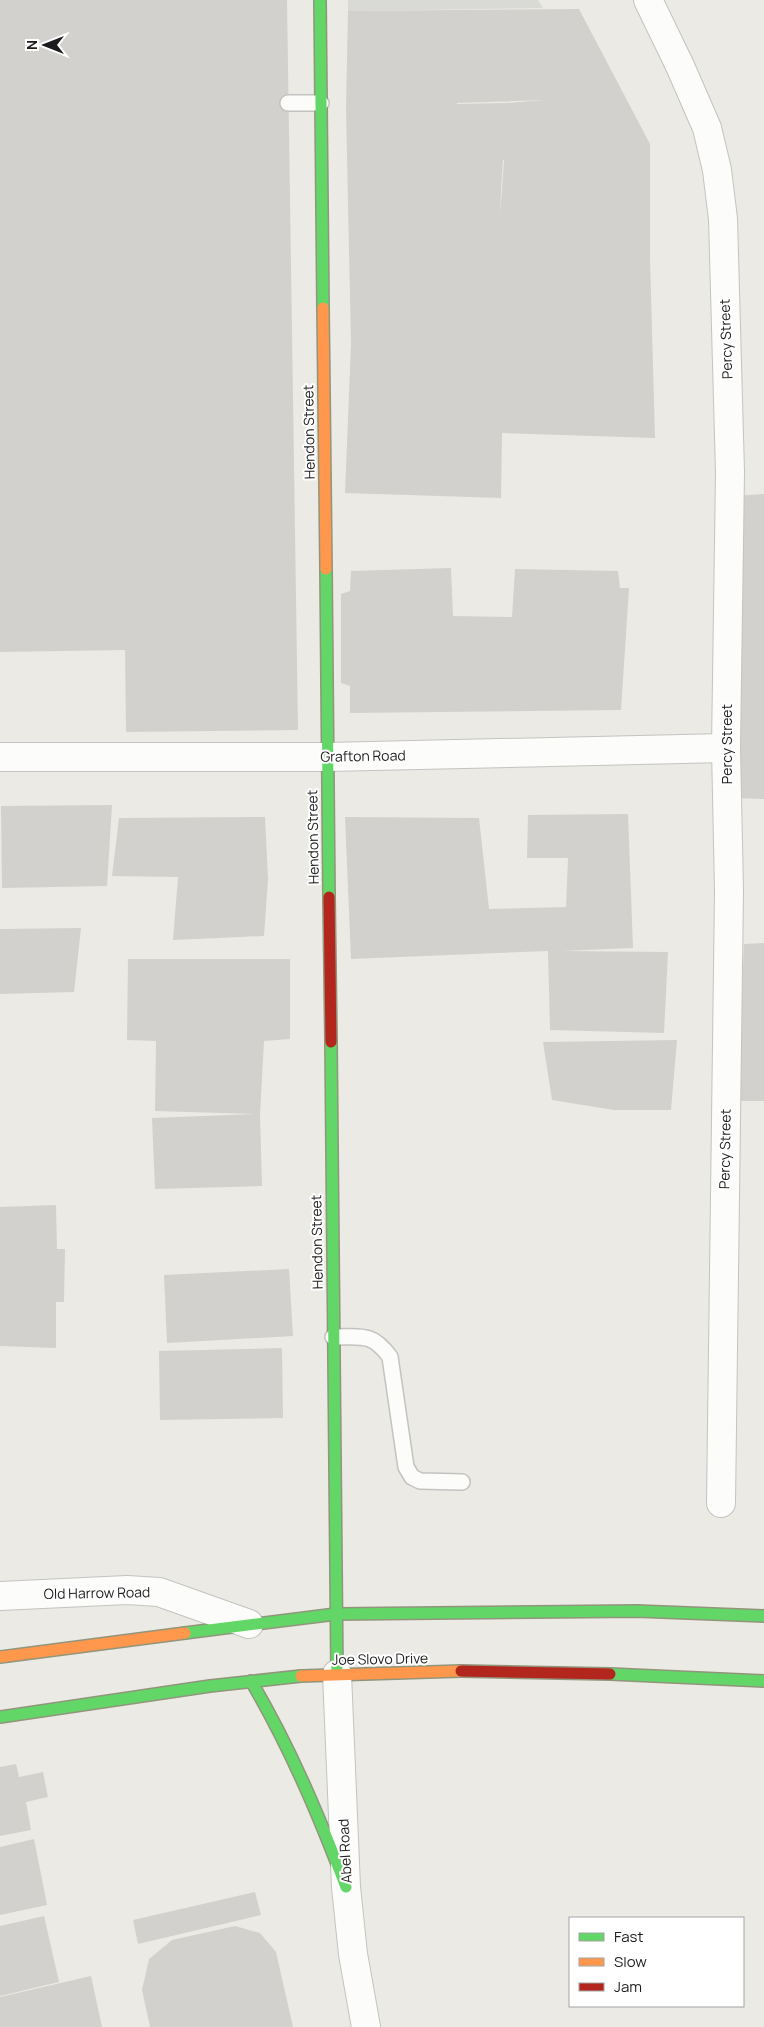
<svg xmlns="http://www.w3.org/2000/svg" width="764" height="2027" viewBox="0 0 764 2027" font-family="Manrope,sans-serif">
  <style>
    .parking { fill: #d9d9d6 }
    .building { fill: #d3d1cd; fill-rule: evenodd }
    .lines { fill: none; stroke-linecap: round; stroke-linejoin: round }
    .lane-casing { stroke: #c3c3c0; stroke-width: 18 }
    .street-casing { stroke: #c3c3c0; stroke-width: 30 }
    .fast-casing { stroke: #91957c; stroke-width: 14 }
    .slow-casing { stroke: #91957c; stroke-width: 14 }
    .jam-casing { stroke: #91957c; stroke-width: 14 }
    .lane { stroke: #fcfcfb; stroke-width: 15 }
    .street { stroke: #fcfcfb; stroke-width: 28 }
    .fast { stroke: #63d668; stroke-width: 11 }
    .slow { stroke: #ff974d; stroke-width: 11 }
    .jam { stroke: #b3261e; stroke-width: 11 }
    .labels { text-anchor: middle; stroke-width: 4; stroke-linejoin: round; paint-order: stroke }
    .street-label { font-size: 14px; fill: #1c1c1c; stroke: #fff }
  </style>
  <rect width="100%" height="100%" fill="#ebeae4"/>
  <!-- parking -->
  <polygon class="parking" points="348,0 538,0 543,8 348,11"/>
  <!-- building -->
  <g class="building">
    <polygon points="0,0 287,0 298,730 126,732 125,650 0,652"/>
    <path d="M579,9L650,144V259L655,438L502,433L501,498L345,493L351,344L346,108L348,11ZM544,100L507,103L457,104V103ZM503,160H504L500,217L501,190Z"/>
    <polygon points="764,494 764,799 730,798 735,496"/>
    <polygon points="451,568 453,616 512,617 515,569 618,571 620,588 629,588 621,710 350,713 350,686 341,683 341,594 350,591 351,571"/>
    <polygon points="112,805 107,886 2,888 1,806"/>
    <polygon points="628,814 633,948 562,951 668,952 664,1033 550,1030 548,951 351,959 345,817 479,818 489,909 566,907 568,858 527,858 528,815"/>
    <polygon points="265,817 268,879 264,936 173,940 178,877 112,876 119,818"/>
    <polygon points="81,928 74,992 0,994 0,929"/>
    <polygon points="764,943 764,1101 738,1101 744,944"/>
    <polygon points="128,959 290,959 290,1039 264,1041 260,1115 262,1186 155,1189 152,1118 255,1114 155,1111 156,1041 127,1040"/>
    <polygon points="677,1040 671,1110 614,1110 552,1100 543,1042"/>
    <polygon points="56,1205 57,1249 65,1249 64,1302 56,1302 56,1348 0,1346 0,1207"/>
    <polygon points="289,1269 293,1336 167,1343 164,1275"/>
    <polygon points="282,1348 283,1418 160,1420 159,1351"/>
    <polygon points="16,1764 19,1777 43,1772 48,1797 26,1802 31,1830 0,1836 0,1767"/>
    <polygon points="34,1839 47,1905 0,1915 0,1847"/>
    <polygon points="255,1892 261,1915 138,1944 133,1920"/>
    <polygon points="44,1916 59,1982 0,1996 0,1926"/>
    <polygon points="235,1926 260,1933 276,1952 293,2027 150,2027 142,1990 149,1959 172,1940"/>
    <polygon points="91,1976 102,2027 0,2027 0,1997"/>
  </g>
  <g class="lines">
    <defs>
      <g id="lane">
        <polyline points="288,103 321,103"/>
        <path d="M333,1337C361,1337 372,1332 390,1357L406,1467L412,1477L420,1481L462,1482"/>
      </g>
      <g id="street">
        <polyline points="648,0 680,66 707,128 717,170 723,219 730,472 726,748 729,891 721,1503"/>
        <polyline points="0,757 327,757 726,748"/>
        <polyline points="0,1596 127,1590 159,1592 249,1624"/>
        <polyline points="337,1674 346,1887 353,1954 366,2027"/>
      </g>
      <g id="fast">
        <polyline points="320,0 323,308"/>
        <polyline points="326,569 329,897"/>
        <polyline points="331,1042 337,1674"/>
        <polyline points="185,1633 336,1614 637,1611 764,1616"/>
        <polyline points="610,1674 764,1681"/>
        <path d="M251,1681C290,1747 319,1816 346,1887"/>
        <polyline points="0,1717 210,1686 301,1676"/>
      </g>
      <g id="slow">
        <polyline points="323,308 326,569"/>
        <polyline points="0,1657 185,1633"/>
        <polyline points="301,1676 461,1671"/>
      </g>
      <g id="jam">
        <polyline points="329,897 331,1042"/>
        <polyline points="461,1671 610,1674"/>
      </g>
    </defs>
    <!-- lane casing -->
    <use href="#lane" class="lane-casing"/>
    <!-- street casing -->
    <use href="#street" class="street-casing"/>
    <!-- fast casing -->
    <use href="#fast" class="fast-casing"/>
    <!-- slow casing -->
    <use href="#slow" class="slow-casing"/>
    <!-- jam casing -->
    <use href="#jam" class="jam-casing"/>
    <!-- lane -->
    <use href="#lane" class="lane"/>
    <!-- street -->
    <use href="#street" class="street"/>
    <!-- fast -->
    <use href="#fast" class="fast"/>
    <!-- slow -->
    <use href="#slow" class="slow"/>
    <!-- jam -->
    <use href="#jam" class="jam"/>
  </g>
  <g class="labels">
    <!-- street labels -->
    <g class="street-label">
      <text transform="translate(726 339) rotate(-92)" y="5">Percy Street</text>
      <text transform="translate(309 432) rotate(-91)" y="5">Hendon Street</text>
      <text transform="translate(727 744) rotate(-90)" y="5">Percy Street</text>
      <text transform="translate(363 756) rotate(-1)" y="5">Grafton Road</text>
      <text transform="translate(313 837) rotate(-91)" y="5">Hendon Street</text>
      <text transform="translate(725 1149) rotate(-89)" y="5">Percy Street</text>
      <text transform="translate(317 1242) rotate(-91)" y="5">Hendon Street</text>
      <text transform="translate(97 1593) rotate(-1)" y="5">Old Harrow Road</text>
      <text transform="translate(380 1659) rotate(-1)" y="5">Joe Slovo Drive</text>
      <text transform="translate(345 1851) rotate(-93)" y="5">Abel Road</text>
    </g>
  </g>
  <!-- legend -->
  <rect x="569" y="1917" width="175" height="90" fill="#ffffff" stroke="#a4a4a4"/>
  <rect x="579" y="1933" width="25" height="8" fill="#63d668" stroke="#a4a4a4"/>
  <text x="614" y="1942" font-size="15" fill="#1c1c1c">Fast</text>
  <rect x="579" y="1958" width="25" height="8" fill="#ff974d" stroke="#a4a4a4"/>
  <text x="614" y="1967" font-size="15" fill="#1c1c1c">Slow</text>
  <rect x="579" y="1983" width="25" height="8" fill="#b3261e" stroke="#a4a4a4"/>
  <text x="614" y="1992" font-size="15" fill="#1c1c1c">Jam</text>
  <!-- north arrow -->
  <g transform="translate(45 45) rotate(270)" stroke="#ffffff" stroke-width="4" paint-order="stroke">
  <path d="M0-4L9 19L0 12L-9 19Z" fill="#1c1c1c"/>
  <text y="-8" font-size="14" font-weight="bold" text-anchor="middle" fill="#1c1c1c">N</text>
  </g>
</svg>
